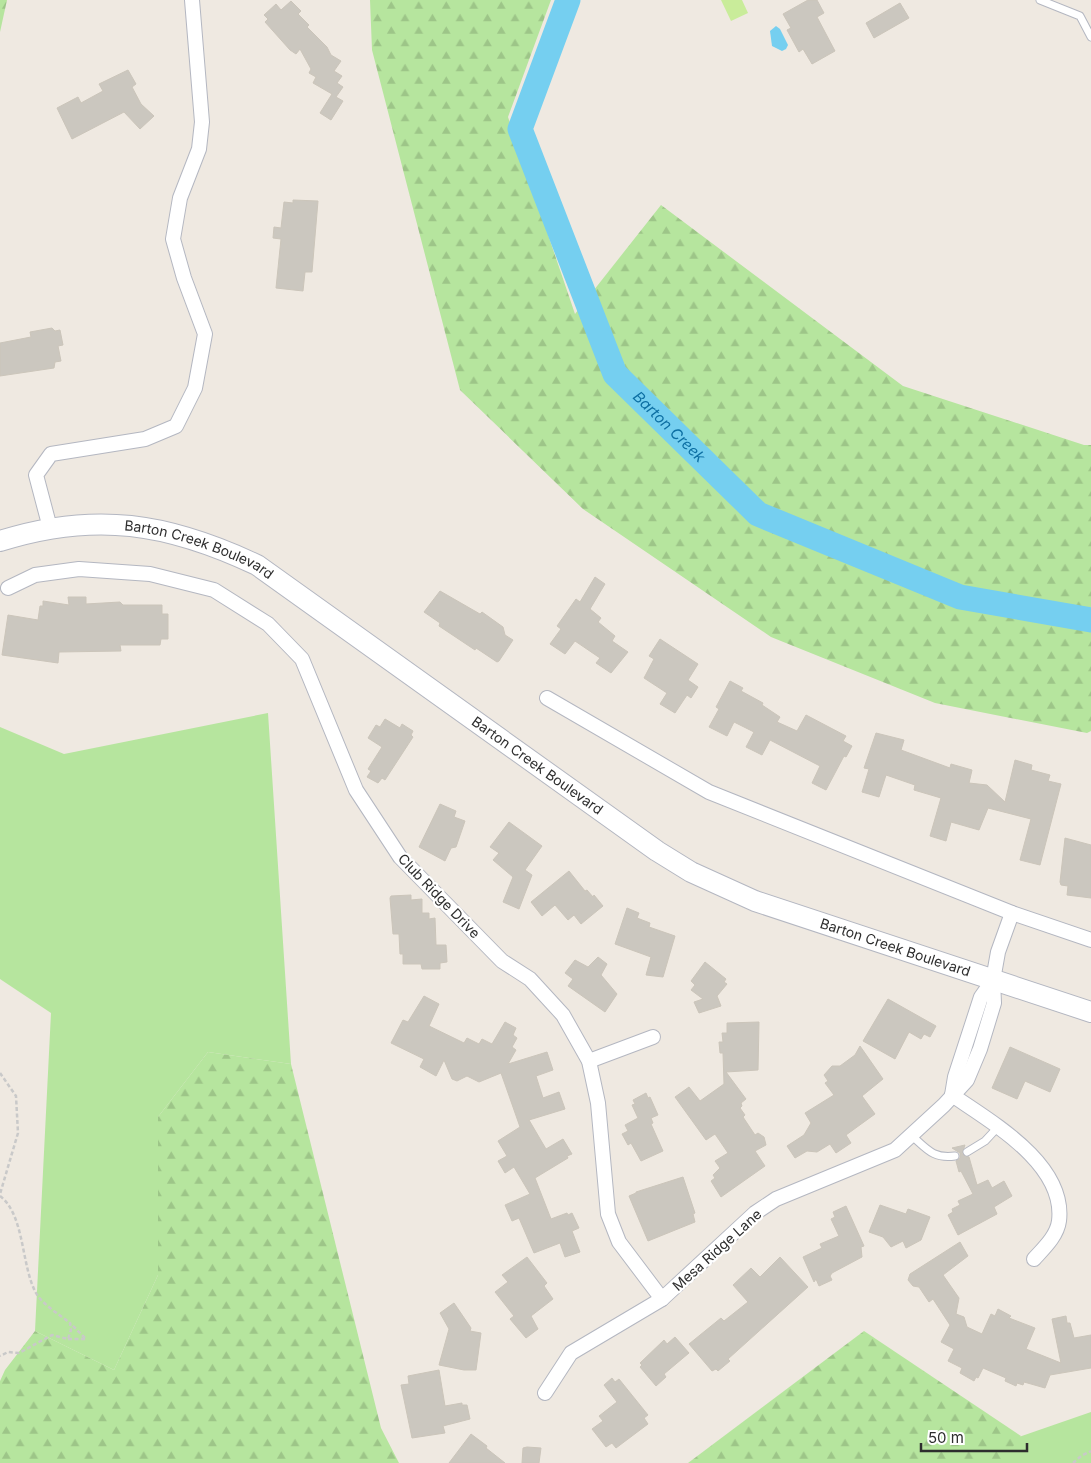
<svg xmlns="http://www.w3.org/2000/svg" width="1091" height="1463" viewBox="0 0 1091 1463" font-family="Inter,sans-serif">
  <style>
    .grass { fill: #b6e59e }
    .forest { fill: url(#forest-firs) }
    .pitch { fill: #c9ec9a }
    .water { fill: #75cff0 }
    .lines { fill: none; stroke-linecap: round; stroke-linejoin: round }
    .river { stroke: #75cff0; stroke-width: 25 }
    .building { fill: #cbc7bf; stroke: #cbc5ba }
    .lane-casing { stroke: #b4b7c1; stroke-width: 9 }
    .street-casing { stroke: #b4b7c1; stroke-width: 16 }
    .secondary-casing { stroke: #b4b7c1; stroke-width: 22 }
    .path { stroke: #c9c9c9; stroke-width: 2.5; stroke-dasharray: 4 2.5; stroke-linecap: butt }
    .lane { stroke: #fff; stroke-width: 7 }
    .street { stroke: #fff; stroke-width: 14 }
    .secondary { stroke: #fff; stroke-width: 20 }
    .labels { text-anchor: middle; stroke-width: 4.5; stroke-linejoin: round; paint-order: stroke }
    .street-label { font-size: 14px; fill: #2e2e2e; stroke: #fff }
    .water-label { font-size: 15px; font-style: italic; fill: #0d6fa3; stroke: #fff }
  </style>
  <defs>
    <pattern id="forest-firs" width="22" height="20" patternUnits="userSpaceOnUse" patternTransform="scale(1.25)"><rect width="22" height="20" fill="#b6e59e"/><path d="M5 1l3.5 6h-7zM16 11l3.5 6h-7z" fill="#9dc588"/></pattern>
  </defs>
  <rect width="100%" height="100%" fill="#efe9e1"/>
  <!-- grass -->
  <g class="grass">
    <polygon points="268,713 291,1064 208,1052 158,1117 158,1275 114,1370 35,1331 51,1013 0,979 0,727 64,754"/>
    <polygon points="1091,1412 1091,1463 944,1463"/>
  </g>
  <!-- forest -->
  <g class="forest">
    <polygon points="0,0 7,0 0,32"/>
    <polygon points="370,0 551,0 508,117 575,314 661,205 903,386 1084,445 1091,445 1091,731 1087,733 935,703 771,637 583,509 460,390 372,50"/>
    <polygon points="208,1052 291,1064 381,1428 399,1463 0,1463 0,1381 5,1370 35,1331 114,1370 158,1275 158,1117"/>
    <polygon points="864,1331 1021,1436 1001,1463 688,1463"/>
  </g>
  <!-- pitch -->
  <polygon class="pitch" points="721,0 742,0 748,13 731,21"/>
  <!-- water -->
  <polygon class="water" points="776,26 780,29 788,45 786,49 782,51 772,46 770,31"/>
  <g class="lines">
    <!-- river -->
    <path class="river" id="s1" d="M568,0L520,129L615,374L758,514L960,597L1091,620"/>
  </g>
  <!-- building -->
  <g class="building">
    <polygon points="808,0 817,0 824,13 817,17 835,51 812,64 803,49 799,52 787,30 791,28 783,14"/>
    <polygon points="291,1 301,11 298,14 309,25 307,27 327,47 331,55 341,61 334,71 342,76 337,83 343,87 336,97 343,101 331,120 320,113 332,94 313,83 316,77 309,73 311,69 300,49 296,54 290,50 265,22 268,19 264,15 276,4 281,10"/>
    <polygon points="900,3 909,18 874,38 866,23"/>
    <polygon points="128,70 136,84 132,87 141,104 154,116 140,129 124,112 72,139 57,108 78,97 81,103 103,91 99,84"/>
    <polygon points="293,200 318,201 312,272 305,272 303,291 276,288 281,239 273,238 274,227 281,228 284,202 293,203"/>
    <polygon points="52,328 55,331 60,330 63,345 58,346 61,361 55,362 54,368 0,376 0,343 31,337 30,332"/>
    <polygon points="595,577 605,584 590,609 601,618 598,622 615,636 612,641 628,652 611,673 596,663 600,658 575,641 565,654 550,644 561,629 557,626 576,599 580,602"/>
    <polygon points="440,591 480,614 482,612 503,627 505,635 513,640 499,661 497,662 476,648 475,650 439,626 440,623 424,612"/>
    <polygon points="68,597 86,597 86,604 120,602 123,605 162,605 162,614 168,614 168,639 161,639 160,645 120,645 121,651 59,652 58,663 2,655 8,615 38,620 40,606 43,606 43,601 69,605"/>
    <polygon points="660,639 698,664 688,680 698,687 691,698 687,695 675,713 660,704 667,693 644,678 654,659 649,656"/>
    <polygon points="730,681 743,688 741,691 763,703 762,705 780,717 777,722 797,731 806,715 846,736 843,741 852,746 846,757 844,756 826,790 812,783 820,766 770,740 762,755 746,747 754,732 734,722 727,736 709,727 719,709 716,707"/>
    <polygon points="385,719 400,728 402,724 413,731 411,735 413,737 385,780 382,778 378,783 367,777 371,771 368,769 382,747 368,738 376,725 380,727"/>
    <polygon points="876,733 904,740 901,750 950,768 951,764 972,770 969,783 987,785 1005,802 1015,760 1032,765 1031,770 1050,775 1048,781 1061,784 1040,865 1020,860 1031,819 988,808 979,830 951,822 946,841 930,836 941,798 914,790 915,785 886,775 879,797 862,792 869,769 864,768"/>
    <polygon points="440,804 456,811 454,817 465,821 456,847 451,848 445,861 419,847"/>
    <polygon points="509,822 542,846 525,870 532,875 519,909 503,902 513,877 493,860 499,853 490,847"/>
    <polygon points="1065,838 1091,845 1091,898 1067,895 1068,886 1061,885 1060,882"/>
    <polygon points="569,871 585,891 587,890 593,897 594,895 603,906 581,924 574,915 568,920 555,905 542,916 531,902"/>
    <polygon points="411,895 411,900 422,899 422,913 429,913 429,919 435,918 436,945 446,945 447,962 440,963 440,969 422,969 421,964 403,964 403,954 400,954 399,934 393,934 390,898 391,896"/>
    <polygon points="627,908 639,913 637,918 650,923 649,927 675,936 663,977 646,975 651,957 615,944"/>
    <polygon points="598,957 607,964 601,975 617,994 605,1012 568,986 573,979 565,973 575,960 588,967"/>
    <polygon points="705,962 726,979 724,982 727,984 717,996 721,1006 699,1013 694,1002 703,999 691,990 695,985 691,981"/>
    <polygon points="424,996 439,1004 429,1026 464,1043 467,1038 479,1044 482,1039 492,1044 505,1022 516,1028 513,1035 517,1038 512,1047 516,1050 508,1064 547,1052 553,1070 536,1076 543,1098 559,1092 565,1109 529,1120 546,1149 563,1139 572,1154 567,1156 568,1158 535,1178 551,1219 567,1213 568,1215 572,1213 579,1228 572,1231 580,1252 565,1257 560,1243 534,1253 519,1218 512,1221 505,1205 530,1194 514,1167 505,1173 498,1161 507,1156 498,1141 520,1127 501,1073 479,1082 467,1076 457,1081 452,1079 444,1060 436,1076 420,1067 424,1059 391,1043 403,1020 408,1022"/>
    <polygon points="888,999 936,1026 930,1037 924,1034 921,1039 909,1032 895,1059 863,1041"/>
    <polygon points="759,1022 758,1070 726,1072 746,1099 741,1103 742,1106 740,1108 745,1115 743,1117 755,1135 758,1133 764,1137 766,1145 755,1151 765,1166 721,1197 711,1181 715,1178 713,1175 720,1168 715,1161 728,1153 715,1134 706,1140 675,1097 689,1087 700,1101 724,1084 723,1053 720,1053 719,1042 723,1042 722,1033 727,1033 727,1023"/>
    <polygon points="860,1046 883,1079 862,1096 875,1114 846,1135 851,1143 836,1153 830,1144 817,1152 807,1151 795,1158 787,1146 804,1135 811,1123 805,1113 834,1095 825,1083 828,1081 824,1075 832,1066 840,1066 855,1055"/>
    <polygon points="1010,1047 1060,1069 1050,1092 1025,1081 1017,1099 992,1088"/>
    <polygon points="646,1093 648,1098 650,1097 658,1115 651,1118 653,1123 651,1124 663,1151 641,1161 631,1143 628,1145 622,1134 628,1131 625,1125 638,1118 632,1105 635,1104 633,1100"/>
    <polygon points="965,1145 962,1154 969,1157 977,1185 988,1180 992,1188 1004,1181 1012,1196 994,1207 997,1214 958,1235 948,1215 953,1212 952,1209 960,1205 958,1201 973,1194 961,1171 959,1172 956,1161 960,1158 960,1153 952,1148"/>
    <polygon points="683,1177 695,1213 693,1214 695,1222 648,1241 629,1196 636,1193 636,1192"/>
    <polygon points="880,1205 906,1214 908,1209 930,1217 921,1240 906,1248 903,1241 891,1247 883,1237 869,1232"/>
    <polygon points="846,1206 864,1246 861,1247 862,1257 832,1273 830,1276 832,1280 819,1286 816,1279 814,1282 803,1257 822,1248 820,1244 839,1236 831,1219 835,1217 833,1212"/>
    <polygon points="960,1242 968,1256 943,1275 959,1298 956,1314 964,1317 967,1327 982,1334 991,1314 995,1316 998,1309 1011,1316 1009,1318 1035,1328 1026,1349 1061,1363 1052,1319 1066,1316 1067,1323 1070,1323 1074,1338 1091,1335 1091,1368 1050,1375 1045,1388 1024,1382 1023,1385 1017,1383 1016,1386 1005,1381 1006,1378 983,1368 978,1378 976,1377 974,1381 960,1373 962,1368 948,1361 954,1349 941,1342 950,1325 933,1299 929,1302 919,1287 913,1286 908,1280 910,1274"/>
    <polygon points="527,1257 547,1283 544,1286 553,1299 531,1316 538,1329 526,1338 510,1319 514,1316 495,1292 508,1282 502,1275"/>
    <polygon points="780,1257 808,1287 728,1359 730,1361 718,1371 716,1369 712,1371 689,1344 721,1318 724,1321 748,1302 733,1285 751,1268 760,1277"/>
    <polygon points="454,1303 471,1328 470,1331 481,1333 476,1370 464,1370 439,1365 449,1329 440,1313"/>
    <polygon points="675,1337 689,1353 664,1374 666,1377 656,1386 640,1367 642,1365 640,1363 664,1340 667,1344"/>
    <polygon points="439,1370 445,1406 462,1403 462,1405 467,1405 470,1419 443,1426 445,1433 412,1438 401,1385 409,1384 408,1376"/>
    <polygon points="612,1378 615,1382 619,1379 648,1415 644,1418 648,1424 616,1448 612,1443 606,1447 592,1429 603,1421 599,1416 617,1402 604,1385"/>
    <polygon points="471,1434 487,1446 486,1448 505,1463 449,1463"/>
    <polygon points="527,1447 541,1448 539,1463 522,1463 523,1448"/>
  </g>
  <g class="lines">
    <defs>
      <g id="lane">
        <polyline points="1040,0 1080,16 1091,37"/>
        <path d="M911,1135C927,1149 933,1159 955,1156"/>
        <polyline points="967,1152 985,1141 998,1127"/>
      </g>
      <g id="street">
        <polyline points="50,528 36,475 51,454 145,439 176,426 195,388 205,334 184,278 173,239 180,198 199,149 202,122 192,0"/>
        <polyline points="8,588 35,575 79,569 150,574 214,590 268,624 302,659 356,790 400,857 502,961 530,979 563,1015 589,1061 598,1103 608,1214 619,1242 662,1299"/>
        <polyline points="547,698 709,792 1012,913 1091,940"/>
        <polyline points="589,1061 653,1037"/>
        <path d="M952,1095C991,1122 1066,1164 1059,1221C1057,1236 1044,1248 1034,1259"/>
        <polyline points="952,1095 955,1077 981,997 993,980"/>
        <polyline points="545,1393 571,1353 662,1299 755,1213 776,1199 895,1150 944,1105 967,1080 980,1049 994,1003 993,980 998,952 1012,913"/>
      </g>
      <g id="secondary">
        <path id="s2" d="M0,541C95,511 168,523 257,565L657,851L691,872L755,901L1091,1012"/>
      </g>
    </defs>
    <!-- lane casing -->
    <use href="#lane" class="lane-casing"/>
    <!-- street casing -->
    <use href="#street" class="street-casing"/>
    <!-- secondary casing -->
    <use href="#secondary" class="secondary-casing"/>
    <!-- path -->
    <g class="path">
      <polyline points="0,1073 16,1096 18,1133 0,1194"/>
      <path d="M0,1196C25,1215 21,1266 36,1293C42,1304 60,1315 70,1323L71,1330L68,1339L52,1335L19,1353L8,1352L0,1356"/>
      <polyline points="68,1339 86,1339 71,1324"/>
      <polyline points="1073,1463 1081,1456 1091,1451"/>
    </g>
    <!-- lane -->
    <use href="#lane" class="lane"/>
    <!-- street -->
    <use href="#street" class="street"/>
    <!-- secondary -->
    <use href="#secondary" class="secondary"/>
  </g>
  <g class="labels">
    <!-- street labels -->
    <g class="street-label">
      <text dy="5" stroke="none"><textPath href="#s2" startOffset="205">Barton Creek Boulevard</textPath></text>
      <text dy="5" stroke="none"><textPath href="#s2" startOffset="610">Barton Creek Boulevard</textPath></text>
      <text transform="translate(439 896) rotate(46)" y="5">Club Ridge Drive</text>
      <text dy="5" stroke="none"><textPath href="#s2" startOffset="1015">Barton Creek Boulevard</textPath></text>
      <text transform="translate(717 1250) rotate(-42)" y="5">Mesa Ridge Lane</text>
    </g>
    <!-- water labels -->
    <g class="water-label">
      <text dy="5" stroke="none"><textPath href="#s1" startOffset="476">Barton Creek</textPath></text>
    </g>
  </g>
  <!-- scale -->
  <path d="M921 1443v8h106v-8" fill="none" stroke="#2e2e2e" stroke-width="2.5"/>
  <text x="928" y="1443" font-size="15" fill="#2e2e2e" stroke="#ffffff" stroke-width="4" paint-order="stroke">50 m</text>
</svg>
